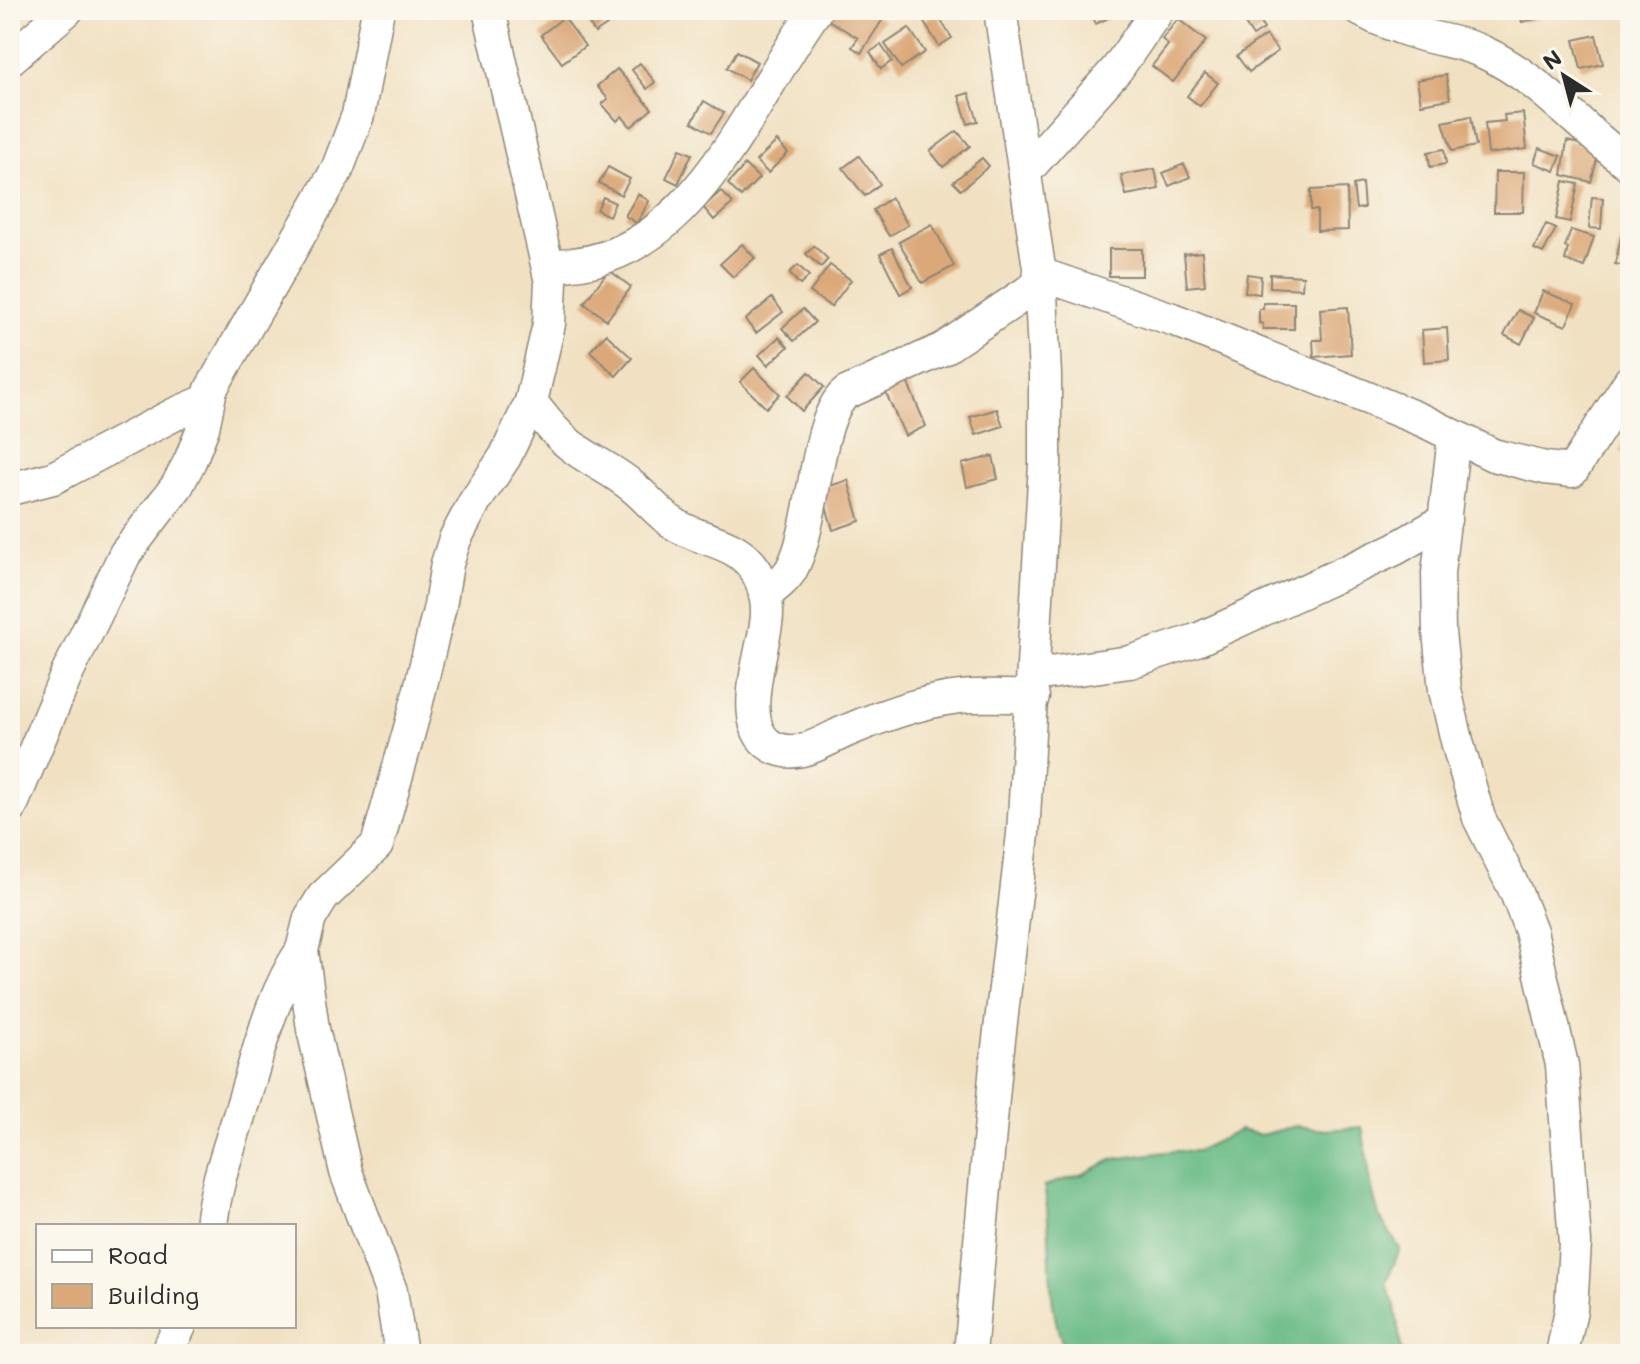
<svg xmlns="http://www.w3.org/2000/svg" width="1640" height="1364" viewBox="0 0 1640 1364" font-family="Mali,sans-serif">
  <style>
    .forest { fill: #6cbc87; stroke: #4c7459; stroke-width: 2 }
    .building { fill: #dba979 }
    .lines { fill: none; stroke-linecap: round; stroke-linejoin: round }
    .minor-casing { stroke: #8e8676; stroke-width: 35 }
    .minor { stroke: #fff; stroke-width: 32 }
  </style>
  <rect width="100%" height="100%" fill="#fbf7ec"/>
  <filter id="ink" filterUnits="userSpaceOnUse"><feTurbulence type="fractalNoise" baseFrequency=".0125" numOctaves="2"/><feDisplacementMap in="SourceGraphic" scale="16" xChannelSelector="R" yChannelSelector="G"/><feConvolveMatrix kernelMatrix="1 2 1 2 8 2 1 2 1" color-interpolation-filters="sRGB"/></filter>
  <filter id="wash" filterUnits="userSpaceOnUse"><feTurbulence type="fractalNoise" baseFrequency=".006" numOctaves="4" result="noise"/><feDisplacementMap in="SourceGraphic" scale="32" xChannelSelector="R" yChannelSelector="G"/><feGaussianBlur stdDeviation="1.8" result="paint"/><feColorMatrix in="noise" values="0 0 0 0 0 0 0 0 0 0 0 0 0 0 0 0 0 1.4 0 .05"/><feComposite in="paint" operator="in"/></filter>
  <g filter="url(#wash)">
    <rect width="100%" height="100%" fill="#f1e1c2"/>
    <!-- forest -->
    <path class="forest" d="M1296,1126L1326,1130L1362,1127L1372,1190L1379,1216L1400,1249L1386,1283L1395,1306L1402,1354H1067C1042,1301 1055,1242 1044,1186L1083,1174L1114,1159L1173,1151H1197L1240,1130L1261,1135Z"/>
    <g id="blocks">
      <!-- building -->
      <g class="building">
        <polygon points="580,10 597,10 607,25 595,33"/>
        <polygon points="830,10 868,10 883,19 861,53 852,47 858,38 825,18"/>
        <polygon points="1089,10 1117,10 1118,13 1096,24"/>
        <polygon points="1236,10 1251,10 1264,29 1253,36"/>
        <polygon points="1519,10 1539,10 1540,18 1522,22"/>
        <polygon points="936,13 952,38 939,46 923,21"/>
        <polygon points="564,17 585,46 562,63 541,35"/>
        <polygon points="1178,19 1206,41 1173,82 1152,66 1168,45 1162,39"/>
        <polygon points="909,28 925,52 901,68 885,44"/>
        <polygon points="1266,35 1278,51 1249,72 1237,56"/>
        <polygon points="1596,35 1603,64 1581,69 1574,40"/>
        <polygon points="881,45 892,61 881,69 870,52"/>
        <polygon points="737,51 757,62 747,80 727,68"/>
        <polygon points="640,63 655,82 647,89 632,70"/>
        <polygon points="617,69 652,109 631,127 622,116 617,121 602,104 608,99 597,86"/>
        <polygon points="1205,73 1218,83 1200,106 1187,96"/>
        <polygon points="1446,75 1450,99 1421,104 1417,80"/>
        <polygon points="969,93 978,121 968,124 959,96"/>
        <polygon points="704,101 724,113 711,133 692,122"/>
        <polygon points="1523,113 1527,149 1488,154 1485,123 1505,121 1504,115"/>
        <polygon points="1471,116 1476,146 1452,151 1443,122"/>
        <polygon points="957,131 970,146 943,167 930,151"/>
        <polygon points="777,141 788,153 768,173 756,161"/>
        <polygon points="1567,141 1600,149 1591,182 1562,175"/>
        <polygon points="1539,148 1561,156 1555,171 1534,163"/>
        <polygon points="680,149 692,154 678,184 666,178"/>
        <polygon points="1444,149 1446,164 1430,167 1428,152"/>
        <polygon points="859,156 880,184 865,196 843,168"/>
        <polygon points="982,158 989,166 961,190 953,182"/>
        <polygon points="1184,164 1190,177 1169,186 1163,173"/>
        <polygon points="745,165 759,178 741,197 728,184"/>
        <polygon points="608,167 630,179 621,195 599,183"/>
        <polygon points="1155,169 1159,189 1126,195 1121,175"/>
        <polygon points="1495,172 1524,172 1523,212 1494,212"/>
        <polygon points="1564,181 1578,184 1570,222 1556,219"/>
        <polygon points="1362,183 1364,208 1356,209 1353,185"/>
        <polygon points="1347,188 1348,230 1317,231 1317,210 1311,210 1311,190"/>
        <polygon points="721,191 733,203 714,220 703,207"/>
        <polygon points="638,194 649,201 637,223 625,216"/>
        <polygon points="603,197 615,203 609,216 597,210"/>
        <polygon points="1592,197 1603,198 1601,229 1589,228"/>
        <polygon points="891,198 908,225 889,236 873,210"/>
        <polygon points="932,224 954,266 922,283 899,242"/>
        <polygon points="1546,224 1556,229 1543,253 1534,249"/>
        <polygon points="1571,230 1594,237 1584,267 1565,260 1568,248 1565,247"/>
        <polygon points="1621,237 1630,239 1630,267 1615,264"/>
        <polygon points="742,244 755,258 733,277 720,264"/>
        <polygon points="814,246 828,259 821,267 806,254"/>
        <polygon points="892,248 912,287 900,294 880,254"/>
        <rect x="1109" y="249" width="33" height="27"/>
        <polygon points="1202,252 1205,285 1187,287 1184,254"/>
        <polygon points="798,265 809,276 800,285 789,273"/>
        <polygon points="830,265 851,280 831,307 810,292"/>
        <polygon points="609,270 631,287 607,320 584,303"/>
        <polygon points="1247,274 1261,276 1260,294 1245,292"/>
        <polygon points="1270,274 1303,276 1302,289 1270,287"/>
        <polygon points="1543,291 1575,304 1566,326 1534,313"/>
        <polygon points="772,298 783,312 756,333 745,320"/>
        <polygon points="1263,303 1294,303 1294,329 1263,329 1263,324 1259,323 1259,309 1263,309"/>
        <polygon points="1348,307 1351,354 1314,357 1313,340 1322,340 1320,309"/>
        <polygon points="803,309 815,322 794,341 782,328"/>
        <polygon points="1518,310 1534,318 1521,344 1504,335"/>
        <polygon points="1447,328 1449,360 1424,362 1422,330"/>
        <polygon points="606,334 632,358 616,376 590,351"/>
        <polygon points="779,337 788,347 768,365 759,355"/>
        <polygon points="754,368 780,394 766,408 740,382"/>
        <polygon points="809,372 824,387 802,411 787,396"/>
        <polygon points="904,374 926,426 905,436 882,384"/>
        <polygon points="997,409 1003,426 976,435 970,417"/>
        <polygon points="1630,426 1630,456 1620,452"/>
        <polygon points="993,456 998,479 967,487 962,464"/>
        <polygon points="848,480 860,521 833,530 821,489"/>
      </g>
    </g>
  </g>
  <g filter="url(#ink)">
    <use href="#blocks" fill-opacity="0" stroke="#8e8676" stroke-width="2"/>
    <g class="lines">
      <defs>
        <g id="minor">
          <path d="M489,10L551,282L549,324L531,402C545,420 558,437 577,450C595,463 616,472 633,487C647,498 658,513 673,523C700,542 736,539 756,571C765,585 769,607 766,624C762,657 732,737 781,750C802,756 824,741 844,732C883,715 929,698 972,696C992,695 1013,696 1033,697"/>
          <path d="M1360,10C1380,21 1402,29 1423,35C1443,41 1464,43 1483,52C1539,77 1581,129 1630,165"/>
          <polyline points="10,59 67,10"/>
          <polyline points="1025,172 1117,69 1158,10"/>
          <path d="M549,265C690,270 747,105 816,10"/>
          <polyline points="1040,274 1175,320 1424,421 1493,455 1545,468 1572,471 1630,381"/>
          <polyline points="1454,437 1438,573 1439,632 1445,690 1458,745 1479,818 1515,890 1531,931 1562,1065 1575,1243 1571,1310 1562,1354"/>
          <polyline points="10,489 53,478 175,414 208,400"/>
          <path d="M765,595C774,588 785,580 791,570C815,529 814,418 846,393L943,349L1041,283"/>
          <polyline points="1034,675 1130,662 1199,639 1395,549 1445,520"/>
          <polyline points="10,809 66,676 125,554 177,486 190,461 203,428 211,389 337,170 358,115 378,10"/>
          <path d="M211,1226C215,1184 230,1146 242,1106C259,1052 270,998 302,950"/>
          <polyline points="166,1354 180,1326"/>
          <polyline points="401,1354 391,1291 346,1172 313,1029 302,950 310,918 323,897 377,845 414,714 440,606 447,564 455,539 474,503 505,457 531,402"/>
          <polyline points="970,1354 996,1065 1023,834 1045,464 1045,375 1040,274 1000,10"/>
        </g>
      </defs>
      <!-- minor casing -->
      <use href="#minor" class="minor-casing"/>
      <!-- minor -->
      <use href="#minor" class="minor"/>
    </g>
  </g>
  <!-- margin -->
  <rect width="1640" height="1364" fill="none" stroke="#fbf7ec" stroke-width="40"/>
  <!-- legend -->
  <rect x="36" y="1224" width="260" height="104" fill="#fbf7ec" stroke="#a8a59f" stroke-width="2"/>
  <rect x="52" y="1250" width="40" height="12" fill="#ffffff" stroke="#a8a59f" stroke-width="2"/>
  <text x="108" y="1264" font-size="24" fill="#2b2b2b">Road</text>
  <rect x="52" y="1284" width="40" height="24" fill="#dba979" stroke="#a8a59f" stroke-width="2"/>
  <text x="108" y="1304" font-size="24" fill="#2b2b2b">Building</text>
  <!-- north arrow -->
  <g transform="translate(1564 76) rotate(324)" stroke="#fbf7ec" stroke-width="6" paint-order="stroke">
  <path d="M0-6L14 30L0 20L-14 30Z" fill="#2b2b2b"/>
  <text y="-12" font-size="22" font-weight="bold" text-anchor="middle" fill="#2b2b2b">N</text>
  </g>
</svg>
